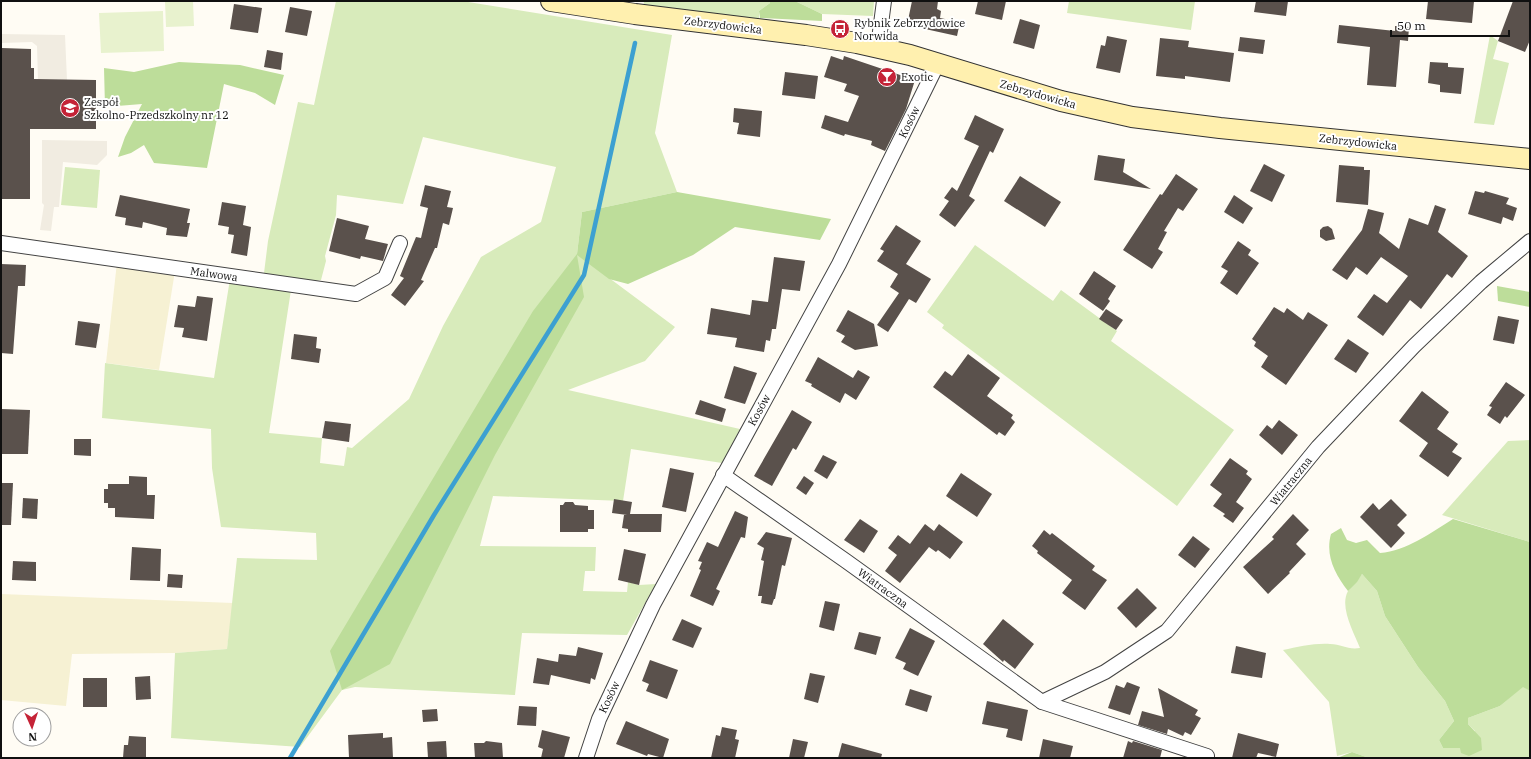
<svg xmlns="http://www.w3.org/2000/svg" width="1531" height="759" viewBox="0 0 1531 759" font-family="'IBM Plex Serif',serif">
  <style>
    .farmland { fill: #f6f1d3 }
    .green { fill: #d8ebbb }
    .forest { fill: #bddd9a }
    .pitch { fill: #e8f2ce }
    .plaza { fill: #f1ece1 }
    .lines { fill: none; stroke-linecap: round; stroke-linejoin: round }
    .stream { stroke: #3ca0d1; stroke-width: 4.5 }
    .building { fill: #5a514c }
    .street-casing { stroke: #434343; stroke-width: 16 }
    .secondary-casing { stroke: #323232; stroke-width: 22 }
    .street { stroke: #fff; stroke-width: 14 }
    .secondary { stroke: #fff0af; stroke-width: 20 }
    .labels { text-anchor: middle; stroke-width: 4; stroke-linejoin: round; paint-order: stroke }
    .poi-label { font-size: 11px; fill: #101010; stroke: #fff; text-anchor: start }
    .street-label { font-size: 11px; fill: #101010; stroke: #fff }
  </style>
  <rect width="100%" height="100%" fill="#fffcf4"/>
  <!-- farmland -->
  <g class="farmland">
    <polygon points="117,262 175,271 159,370 106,363"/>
    <polygon points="1,594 233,603 227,649 175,653 72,654 66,706 1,700"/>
  </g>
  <!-- green -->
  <g class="green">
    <polygon points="336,1 462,1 672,35 655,133 677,192 582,212 577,254 675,327 645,361 568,390 740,429 722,463 631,449 623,501 493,496 480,546 596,547 595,571 585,571 583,591 627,592 628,582 639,585 656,584 627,635 522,633 515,695 355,687 342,690 300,747 171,738 175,653 227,649 237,558 317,560 316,533 221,527 212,468 211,429 102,418 105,363 214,378 230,279 291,290 269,433 322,438 320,463 344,466 347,447 352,448 409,399 443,326 481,257 541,222 556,167 423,137 403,204 337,195 336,215 325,256 326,261 321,280 314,281 264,273 268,241 298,102 314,105"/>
    <polygon points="644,1 769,1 770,3 759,11 759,20 643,10"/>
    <polygon points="795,1 874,1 873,16 822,14"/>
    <polygon points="1069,1 1195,1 1191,30 1067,13"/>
    <polygon points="1490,35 1498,41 1493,59 1509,63 1494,125 1474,123"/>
    <polygon points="65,167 100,170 97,208 61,205"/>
    <polygon points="975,245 1053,301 1061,290 1117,331 1111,341 1234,430 1177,506 942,328 944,325 927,312"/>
    <polygon points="1530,440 1530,542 1442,515 1508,441"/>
    <path d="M1362,574L1377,591L1385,616L1418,667L1445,701L1454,721L1439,740L1443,748H1460L1475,731L1468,724V718L1500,706L1523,686L1530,691V758H1369L1352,752L1337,756L1329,702L1283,650C1298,647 1314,643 1330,644C1342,644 1347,650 1360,648C1354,633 1339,607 1348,591C1352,585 1358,580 1362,574Z"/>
  </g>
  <!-- forest -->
  <g class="forest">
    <polygon points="769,1 795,1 822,14 822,21 760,18 759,11 770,3"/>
    <polygon points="179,62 240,65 284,75 275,105 255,93 224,84 207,168 154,163 144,145 131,153 118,157 125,137 142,104 105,107 104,68 134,72"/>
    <polygon points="677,192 831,219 820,240 735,227 693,255 628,284 609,279 577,255 584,297 495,455 390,664 342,690 330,651 533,311 577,254 582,212"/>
    <polygon points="1497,286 1530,292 1530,307 1498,301"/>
    <path d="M1453,519L1530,542V691L1523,687L1500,706L1468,718V724L1481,738L1482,750L1469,756L1461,753L1460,748H1443L1439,740L1454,721L1445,701L1418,667L1385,616L1377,591L1362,574L1357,582L1348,591C1335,574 1325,556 1331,534L1341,528L1347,540L1356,543L1367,540L1380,553C1407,551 1430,533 1453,519Z"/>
    <polygon points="1352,752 1369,758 1337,758"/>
  </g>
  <!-- pitch -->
  <g class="pitch">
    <polygon points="165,1 193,1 194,26 166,27"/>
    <polygon points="163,11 164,51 101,53 99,13"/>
  </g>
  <!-- plaza -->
  <g class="plaza">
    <polygon points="1,34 65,35 67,80 38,80 37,46 32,42 1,43"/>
    <polygon points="42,140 107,141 107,155 97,165 63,162 59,207 54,207 51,231 40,230 44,205 42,203"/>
  </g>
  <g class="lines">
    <!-- stream -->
    <polyline class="stream" points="290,758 434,515 584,275 635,43"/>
  </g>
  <!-- building -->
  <g class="building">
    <polygon points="912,1 938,1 937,9 941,11 940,18 960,22 957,36 907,25"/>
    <polygon points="978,1 1006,1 1002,20 975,14"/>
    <polygon points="1256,1 1288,1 1286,16 1254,12"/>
    <polygon points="1428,1 1474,1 1472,23 1426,19"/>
    <polygon points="1513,1 1530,1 1530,40 1525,52 1498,41"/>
    <polygon points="234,4 262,8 258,33 230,29"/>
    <polygon points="290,7 312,11 307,36 285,32"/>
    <polygon points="1020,19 1040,25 1034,49 1013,43"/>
    <polygon points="1339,25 1395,31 1395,26 1409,27 1408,41 1400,40 1396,87 1367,85 1370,47 1337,43"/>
    <polygon points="1107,36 1127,40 1120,73 1096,68 1101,45 1105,46"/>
    <polygon points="1240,37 1265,40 1263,54 1238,51"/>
    <polygon points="1160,38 1189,41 1188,47 1234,53 1230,82 1185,76 1185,79 1156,76"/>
    <polygon points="2,48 31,49 31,68 34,68 34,79 96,80 96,129 30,129 30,199 1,199"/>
    <polygon points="267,50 283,53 281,70 264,67"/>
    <polygon points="831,56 843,60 844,56 915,80 906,109 885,151 871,145 872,141 845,134 844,136 821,128 825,115 848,122 859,96 844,91 847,84 824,77"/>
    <polygon points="1430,62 1448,63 1448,67 1464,68 1461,94 1440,92 1440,85 1428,83"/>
    <polygon points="785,72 818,76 815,99 782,95"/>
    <polygon points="734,108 762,111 760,137 737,134 739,123 733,122"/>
    <polygon points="975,115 1004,129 993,153 990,151 969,196 975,200 955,227 939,215 949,201 944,198 952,187 957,191 979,146 964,139"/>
    <polygon points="1098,155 1125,159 1123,172 1151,189 1094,180"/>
    <polygon points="1264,164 1285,175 1272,202 1250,191"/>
    <polygon points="1339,165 1364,167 1364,170 1370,170 1368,205 1336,202"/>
    <polygon points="1176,174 1198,189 1183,211 1178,208 1164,231 1167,232 1158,249 1163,252 1152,269 1123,250 1160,194 1162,195"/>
    <polygon points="1020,176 1061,202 1045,227 1004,201"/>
    <polygon points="425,185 451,191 447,207 453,208 449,225 443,223 437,248 435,248 421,280 424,281 405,306 391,295 404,278 400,276 416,237 421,238 428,208 420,206"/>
    <polygon points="1475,191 1484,193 1485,191 1509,198 1506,204 1517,208 1513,221 1503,217 1501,224 1468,214"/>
    <polygon points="120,195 190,209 187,223 190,223 187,237 166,235 167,228 143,222 142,228 125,225 126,218 115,216"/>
    <polygon points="1234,195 1253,208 1243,224 1224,212"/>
    <polygon points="222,202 246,206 243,225 251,227 247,256 231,253 234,235 228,234 229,227 218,225"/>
    <polygon points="1435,205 1446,209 1438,232 1468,256 1452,278 1447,274 1421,309 1410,300 1383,336 1357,317 1374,294 1387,303 1408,276 1381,257 1367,275 1356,267 1347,280 1332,270 1362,230 1368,209 1384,213 1379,233 1399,249 1409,218 1428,225"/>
    <polygon points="337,218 369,226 365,239 388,244 383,261 361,256 360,259 329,251"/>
    <polygon points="896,225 921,241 906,264 931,279 916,303 909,299 888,332 877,325 899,293 890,287 898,274 877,261 884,251 880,249"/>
    <polygon points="1328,226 1332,229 1335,239 1326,241 1320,237 1320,230 1323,227"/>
    <polygon points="1238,241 1251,250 1248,255 1259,263 1237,295 1220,283 1228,271 1221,267"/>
    <polygon points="774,257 805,261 800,291 782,289 776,329 772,329 770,341 766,340 764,352 735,347 737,338 707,334 711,308 750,315 752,300 768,302"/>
    <polygon points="1,264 26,265 25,286 18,286 13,354 1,353"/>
    <polygon points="1094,271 1116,286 1108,299 1110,301 1103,311 1079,294"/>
    <polygon points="197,296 213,298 207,341 182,337 184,328 174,327 178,305 195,307"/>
    <polygon points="1274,307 1284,313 1287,308 1303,320 1308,312 1328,325 1286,385 1261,367 1268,356 1254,346 1256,342 1252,339"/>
    <polygon points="1106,309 1123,320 1116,330 1099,319"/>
    <polygon points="848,310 874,324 878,346 855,350 841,342 845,336 836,331"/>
    <polygon points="1498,316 1519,320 1514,344 1493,340"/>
    <polygon points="78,321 100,324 96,348 75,345"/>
    <polygon points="294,334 317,337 316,348 321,349 319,363 291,359"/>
    <polygon points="1348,339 1369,353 1356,373 1334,359"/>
    <polygon points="968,354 1000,378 987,396 1013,415 1011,418 1015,422 1005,436 999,432 997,435 933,387 945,371 952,376"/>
    <polygon points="818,357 853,378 858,370 870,377 856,400 845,393 840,403 811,386 812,384 805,381"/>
    <polygon points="734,366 757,373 745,404 724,398"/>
    <polygon points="1506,382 1525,395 1507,418 1505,416 1500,424 1487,415 1492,407 1489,406"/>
    <polygon points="1422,391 1449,412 1437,429 1458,444 1452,452 1462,458 1448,477 1419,456 1428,443 1399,421"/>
    <polygon points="700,400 726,409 722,422 695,414"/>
    <polygon points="1,409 30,410 28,454 1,454"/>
    <polygon points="792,410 812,422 796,450 793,448 772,486 754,476"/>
    <polygon points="1279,420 1298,435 1282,455 1259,435 1267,425 1272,429"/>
    <polygon points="325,421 351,424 349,442 322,438"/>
    <polygon points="74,439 91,439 91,456 74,455"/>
    <polygon points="823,455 837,462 827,479 814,471"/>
    <polygon points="1230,458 1248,471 1246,474 1252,479 1236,502 1244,508 1233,523 1223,516 1225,514 1213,506 1222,494 1210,485"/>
    <polygon points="670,468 694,473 686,512 662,507"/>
    <polygon points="961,473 992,494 977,517 946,496"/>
    <polygon points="129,476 147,477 147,495 155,495 154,519 115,517 115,508 108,508 108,503 104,503 104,489 108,489 108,484 129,484"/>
    <polygon points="804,476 814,483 806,495 796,488"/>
    <polygon points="1,483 13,483 11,525 1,525"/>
    <polygon points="23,498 38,499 37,519 22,518"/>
    <polygon points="614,499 632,502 630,514 662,514 661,532 628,532 628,529 622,528 624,515 627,515 612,513"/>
    <polygon points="1391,499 1407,515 1397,525 1405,533 1391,548 1360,517 1373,503 1379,510"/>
    <polygon points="565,502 573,502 575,505 588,506 588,510 594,510 594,529 588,529 588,532 560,532 560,505 563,505"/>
    <polygon points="735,511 748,517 745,538 741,537 716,589 720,591 713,606 690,596 701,570 699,569 702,562 698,561 707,542 718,547"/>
    <polygon points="1293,514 1309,530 1296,544 1306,554 1289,572 1290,573 1268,594 1243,567 1274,539 1272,537"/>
    <polygon points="860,519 878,531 864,553 844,540"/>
    <polygon points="925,524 934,531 939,524 963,542 950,559 938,550 936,552 929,547 900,583 885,571 897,555 888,548 898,535 910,544"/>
    <polygon points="1044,530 1050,535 1052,533 1095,566 1092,570 1107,580 1085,610 1062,593 1072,580 1037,553 1038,551 1032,546"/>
    <polygon points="766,532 792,538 785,566 782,565 775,599 774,599 772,605 761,603 762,596 758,596 764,561 761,560 764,548 757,544"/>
    <polygon points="1193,536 1210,549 1195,568 1178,555"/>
    <polygon points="132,547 161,549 160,581 130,580"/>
    <polygon points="624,549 646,554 639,585 618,580"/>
    <polygon points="13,561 36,562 36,581 12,580"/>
    <polygon points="168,574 183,575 182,588 167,587"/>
    <polygon points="1137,588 1157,608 1136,628 1117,608"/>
    <polygon points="825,601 840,604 834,631 819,627"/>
    <polygon points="682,619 702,628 693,648 672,640"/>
    <polygon points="1003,619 1034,644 1015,669 1004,660 1003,662 983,644"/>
    <polygon points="910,628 935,641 918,676 903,669 906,663 895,658"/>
    <polygon points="859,632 881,637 876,655 854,649"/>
    <polygon points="1236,646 1266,653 1262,678 1231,673"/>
    <polygon points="578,647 603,653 595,680 591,678 590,684 551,675 549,685 533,683 537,658 558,662 559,654 576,656"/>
    <polygon points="650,660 678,670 667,699 646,691 649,684 642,681"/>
    <polygon points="810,673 825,676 818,703 804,699"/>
    <polygon points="150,676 151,699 136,700 135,677"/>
    <rect x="83" y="678" width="24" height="29"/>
    <polygon points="1127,682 1140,687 1130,715 1108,708 1116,685 1124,688"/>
    <polygon points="1158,688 1198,710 1195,715 1201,718 1191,735 1185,732 1183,736 1168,729 1167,734 1138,725 1142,711 1164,717"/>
    <polygon points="910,689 932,696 927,712 905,705"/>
    <polygon points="987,701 1028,710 1022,741 1006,737 1008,729 982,724"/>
    <polygon points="519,706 537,707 536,726 517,725"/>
    <polygon points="437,709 438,721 423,722 422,710"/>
    <polygon points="626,721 669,739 663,758 648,754 647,756 616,744"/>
    <polygon points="722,727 737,730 735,739 739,740 735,758 711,758 716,735 720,736"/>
    <polygon points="542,730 570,737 564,758 541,758 543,749 538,747"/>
    <polygon points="383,733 383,738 392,737 393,758 349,758 348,735"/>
    <polygon points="1238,733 1279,744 1276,757 1258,753 1256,758 1232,758"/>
    <polygon points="129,736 146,737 146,758 123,758 124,745 128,745"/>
    <polygon points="793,739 808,742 804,758 789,758"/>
    <polygon points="1043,739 1073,746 1070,758 1039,758"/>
    <polygon points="446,741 447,758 428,758 427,742"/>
    <polygon points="486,741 502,743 503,758 475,758 474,743 484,743"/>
    <polygon points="1128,741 1132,743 1133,741 1162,750 1160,758 1123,758"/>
    <polygon points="842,743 882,754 881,758 838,758"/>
  </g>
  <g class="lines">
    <defs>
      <g id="street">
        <polyline points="878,47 884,1"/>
        <polyline points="1,243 356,294 385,278 400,243"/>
        <polyline points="723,475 846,561 1042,702 1207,756"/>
        <polyline points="1042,702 1105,672 1167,631 1318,447 1414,346 1481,282 1530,241"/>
        <polyline points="586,758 599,719 653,605 839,264 938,63"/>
      </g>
      <polyline id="secondary" points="551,1 635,14 806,35 857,43 910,55 1061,101 1132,117 1220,128 1530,159"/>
    </defs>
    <!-- street casing -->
    <use href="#street" class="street-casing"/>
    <!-- secondary casing -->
    <use href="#secondary" class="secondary-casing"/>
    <!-- street -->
    <use href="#street" class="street"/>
    <!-- secondary -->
    <use href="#secondary" class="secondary"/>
  </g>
  <!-- icons -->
  <defs>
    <symbol id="bus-disc" viewBox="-11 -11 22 22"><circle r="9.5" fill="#c52337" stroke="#fff"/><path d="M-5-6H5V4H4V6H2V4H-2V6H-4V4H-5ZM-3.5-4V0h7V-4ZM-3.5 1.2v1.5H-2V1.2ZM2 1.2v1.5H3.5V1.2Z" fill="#fff"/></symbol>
    <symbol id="bar-disc" viewBox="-11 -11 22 22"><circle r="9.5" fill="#c52337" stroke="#fff"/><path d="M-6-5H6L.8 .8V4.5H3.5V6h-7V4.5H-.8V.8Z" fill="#fff"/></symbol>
    <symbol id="school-disc" viewBox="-11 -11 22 22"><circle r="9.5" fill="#c52337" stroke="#fff"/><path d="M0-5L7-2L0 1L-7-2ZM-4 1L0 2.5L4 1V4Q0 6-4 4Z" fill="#fff"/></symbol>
  </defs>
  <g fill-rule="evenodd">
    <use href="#bus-disc" x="829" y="18" width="22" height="22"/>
    <use href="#bar-disc" x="876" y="66" width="22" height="22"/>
    <use href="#school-disc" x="59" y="97" width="22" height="22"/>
  </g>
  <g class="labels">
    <!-- poi labels -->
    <g class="poi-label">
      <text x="854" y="27">Rybnik Zebrzydowice<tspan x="854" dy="13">Norwida</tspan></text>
      <text x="901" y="81">Exotic</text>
      <text x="84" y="106">Zespół<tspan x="84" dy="13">Szkolno-Przedszkolny nr 12</tspan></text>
    </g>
    <!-- street labels -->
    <g class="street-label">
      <text transform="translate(723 25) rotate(7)" y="4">Zebrzydowicka</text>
      <text transform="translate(1038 94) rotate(16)" y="4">Zebrzydowicka</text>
      <text transform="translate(909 122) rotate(-64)" y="4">Kosów</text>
      <text transform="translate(1358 142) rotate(6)" y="4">Zebrzydowicka</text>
      <text transform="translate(214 274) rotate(8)" y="4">Malwowa</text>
      <text transform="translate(759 410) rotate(-61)" y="4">Kosów</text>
      <text transform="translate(1291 481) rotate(-51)" y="4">Wiatraczna</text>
      <text transform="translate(883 588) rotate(36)" y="4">Wiatraczna</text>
      <text transform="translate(609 697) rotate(-65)" y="4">Kosów</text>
    </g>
  </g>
  <!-- border -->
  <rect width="1531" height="759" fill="none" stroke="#101010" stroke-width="4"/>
  <!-- north arrow -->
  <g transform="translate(32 727) rotate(177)"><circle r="19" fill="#ffffff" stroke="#9f9f9f"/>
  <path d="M0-3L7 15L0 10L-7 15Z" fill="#c52337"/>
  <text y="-6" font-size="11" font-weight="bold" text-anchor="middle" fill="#101010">N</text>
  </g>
  <!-- scale -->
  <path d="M1391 30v6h118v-6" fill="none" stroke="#101010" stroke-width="2"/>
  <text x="1397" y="30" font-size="12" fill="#101010" stroke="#ffffff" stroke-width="3" paint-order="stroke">50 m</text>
</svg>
